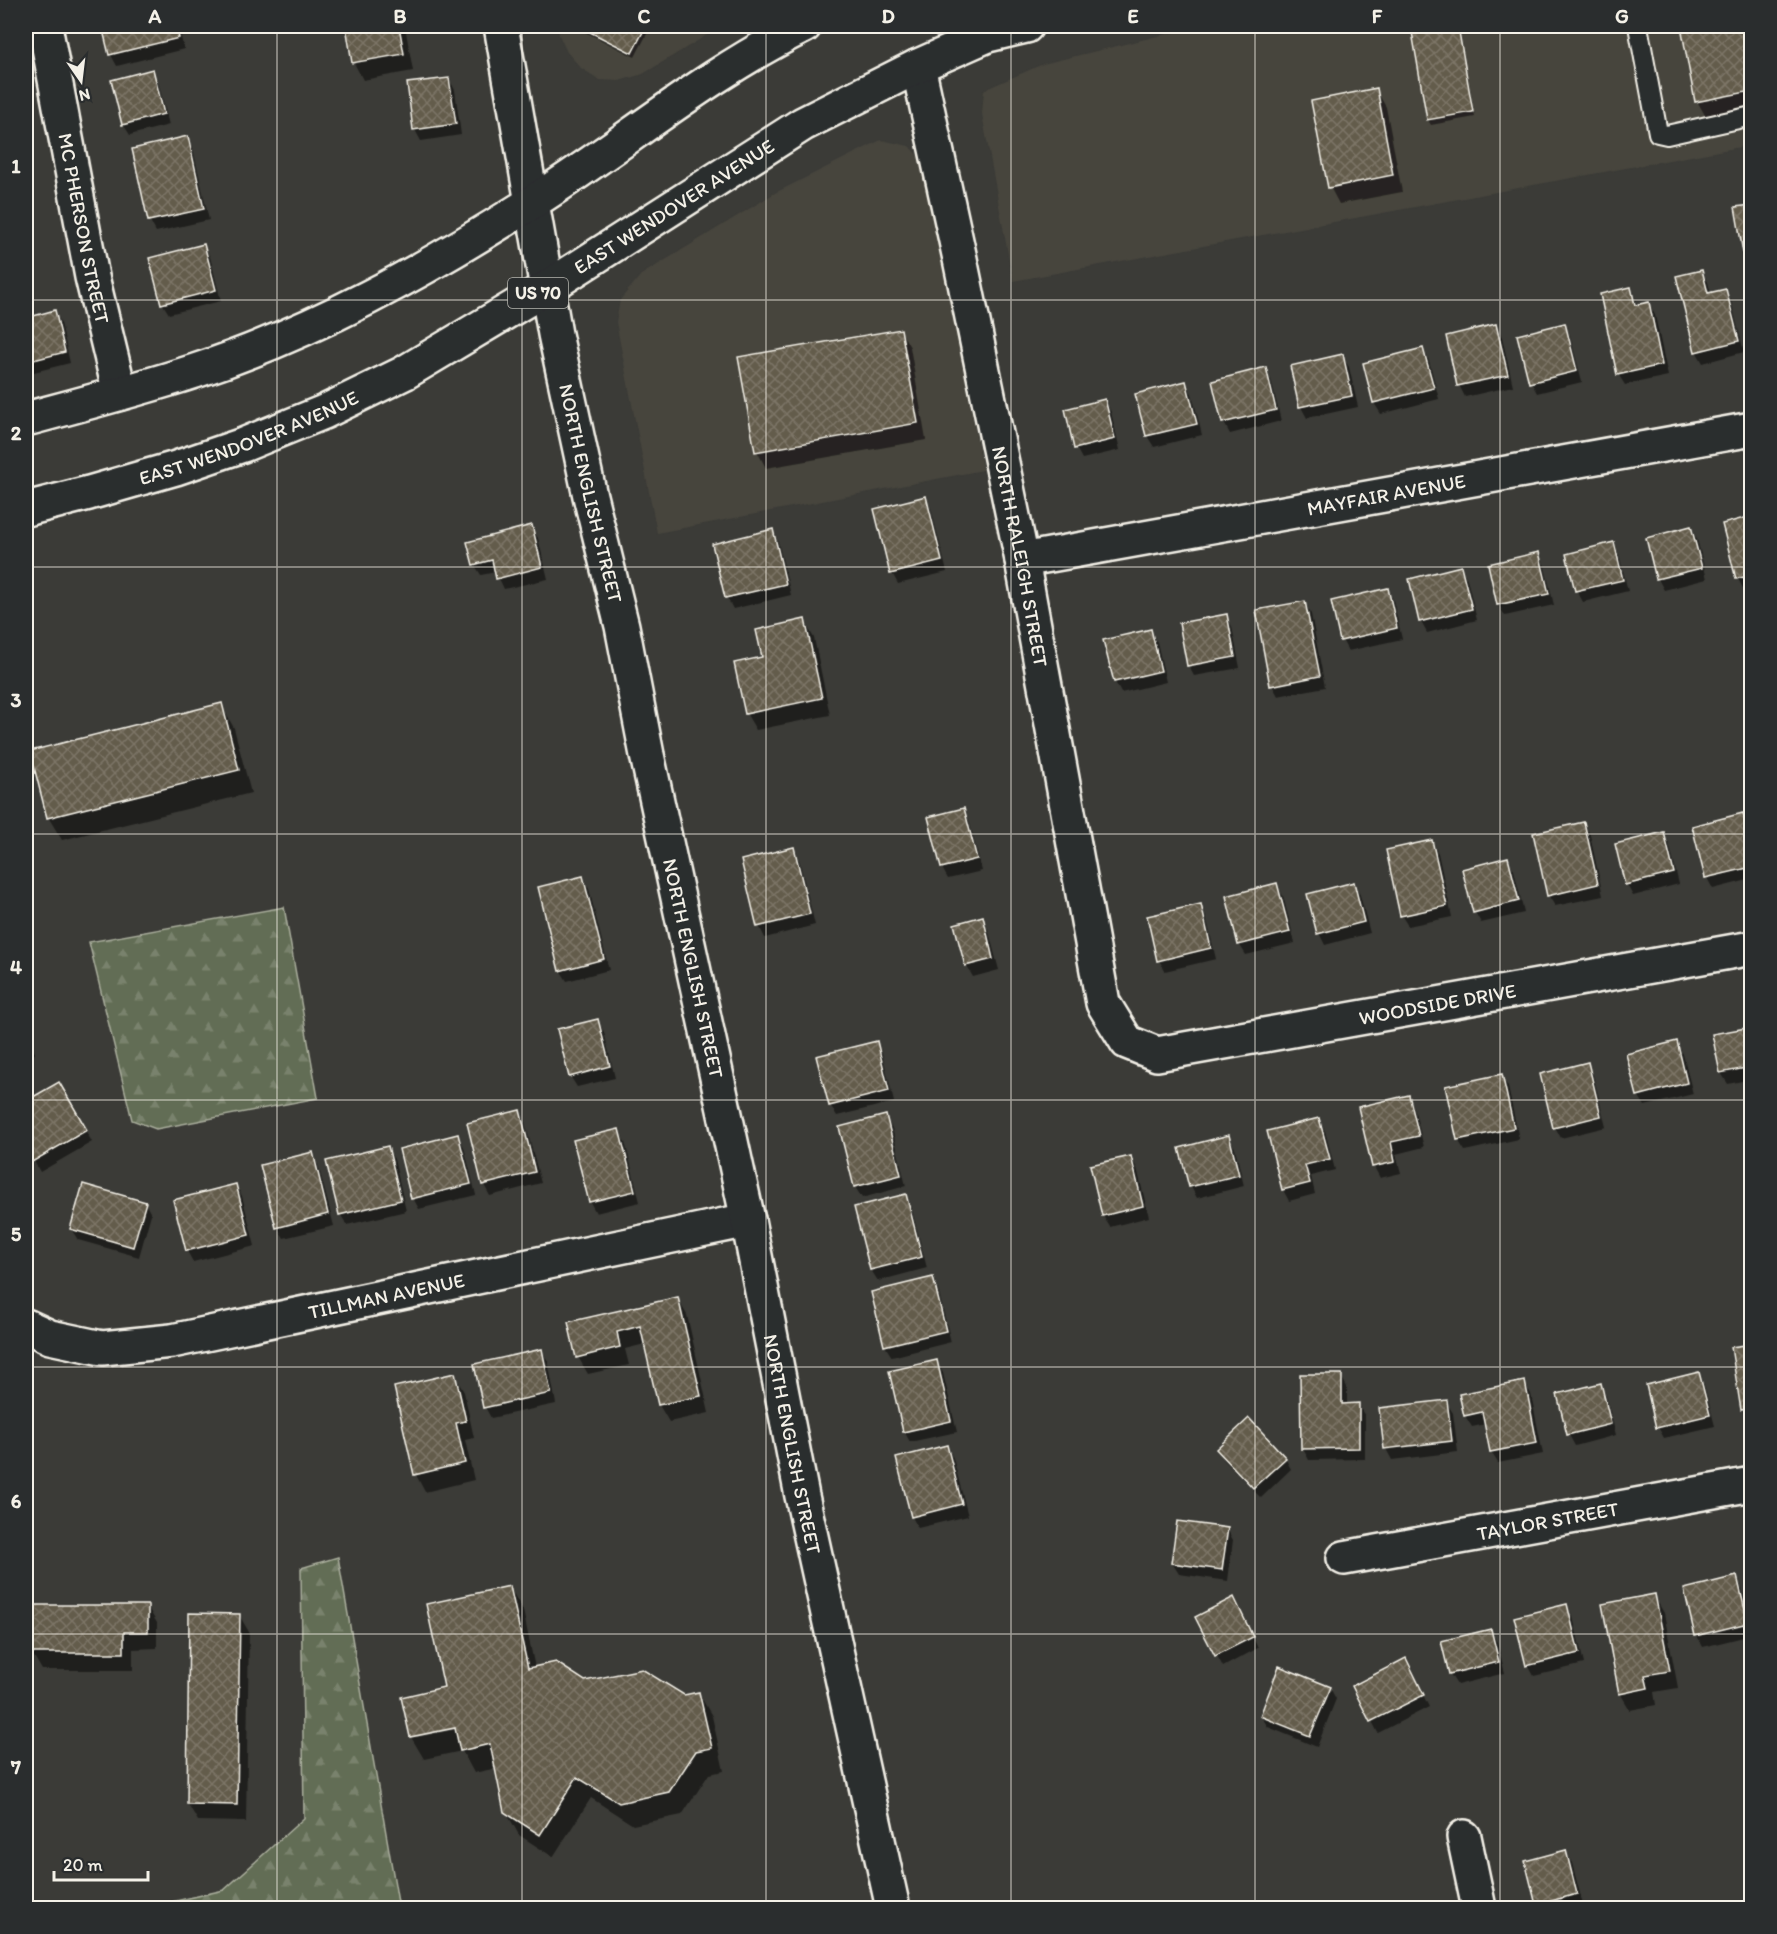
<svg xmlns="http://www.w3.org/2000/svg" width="1777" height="1934" viewBox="0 0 1777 1934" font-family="Itim,sans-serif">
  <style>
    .built { fill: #47453d }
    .forest { fill: url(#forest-firs); stroke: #abaf9e; stroke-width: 1.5 }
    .shadow { fill: #0007; fill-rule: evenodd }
    .building { fill: url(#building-cross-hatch); stroke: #f4f1e8; stroke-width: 1.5 }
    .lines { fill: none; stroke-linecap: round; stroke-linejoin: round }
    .lane-casing { stroke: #f4f1e8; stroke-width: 22 }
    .street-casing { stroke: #f4f1e8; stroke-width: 38 }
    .secondary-casing { stroke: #f4f1e8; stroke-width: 38 }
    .highway-casing { stroke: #f4f1e8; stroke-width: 38 }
    .lane { stroke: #2a2d2e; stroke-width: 18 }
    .street { stroke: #2a2d2e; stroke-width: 33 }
    .secondary { stroke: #2a2d2e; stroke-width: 33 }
    .highway { stroke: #2a2d2e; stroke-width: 33 }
    .grid { fill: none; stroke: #f4f1e8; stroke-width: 1.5; stroke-opacity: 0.55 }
    .labels { text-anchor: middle; stroke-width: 4.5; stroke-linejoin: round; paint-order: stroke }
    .shield { fill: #2a2d2e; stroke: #b7b6b0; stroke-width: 1.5 }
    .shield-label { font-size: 18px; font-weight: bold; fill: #f4f1e8 }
    .street-label { font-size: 20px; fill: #f4f1e8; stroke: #2a2d2e }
    .neatline { fill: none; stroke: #f4f1e8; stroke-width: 2 }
    .grid-label { font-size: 20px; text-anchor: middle; font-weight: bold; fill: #f4f1e8 }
  </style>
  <defs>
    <pattern id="forest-firs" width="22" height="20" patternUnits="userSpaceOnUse" patternTransform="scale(1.5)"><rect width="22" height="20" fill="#626d54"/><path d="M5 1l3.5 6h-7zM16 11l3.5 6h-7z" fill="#79826d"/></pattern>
    <pattern id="building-cross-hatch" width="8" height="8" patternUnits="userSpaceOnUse" patternTransform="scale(1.5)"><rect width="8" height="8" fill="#645c4c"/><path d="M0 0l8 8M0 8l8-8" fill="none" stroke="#7b7466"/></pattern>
  </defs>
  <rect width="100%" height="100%" fill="#3b3b37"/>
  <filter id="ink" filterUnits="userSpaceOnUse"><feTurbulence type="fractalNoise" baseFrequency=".0167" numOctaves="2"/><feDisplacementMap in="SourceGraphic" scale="12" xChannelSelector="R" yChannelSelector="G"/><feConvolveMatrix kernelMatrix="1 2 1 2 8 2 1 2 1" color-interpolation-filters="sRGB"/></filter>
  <g filter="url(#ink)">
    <!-- built -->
    <g class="built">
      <polygon points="558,26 720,26 720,27 643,74 619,81 600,80 581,68 567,52 559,35"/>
      <polygon points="1199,26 1751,26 1751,145 1013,281 982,114 984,90 1043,64"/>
      <polygon points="881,140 909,146 923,161 983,470 657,533 616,322 620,300 641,275 775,193"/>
    </g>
    <!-- forest -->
    <g class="forest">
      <polygon points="284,907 318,1098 156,1129 132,1120 89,942"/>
      <polygon points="338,1557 399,1908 145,1908 224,1890 304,1818 301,1568"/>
    </g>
    <!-- shadow -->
    <g class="shadow">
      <polygon points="104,26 178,26 184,49 117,66 111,55"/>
      <polygon points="347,26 405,26 413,71 363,80 354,63"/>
      <polygon points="580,26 647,26 649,30 635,57 583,31"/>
      <polygon points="1412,26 1459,26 1475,117 1431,125 1428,120"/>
      <polygon points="1682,26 1752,26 1752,116 1710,124 1697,101"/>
      <polygon points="152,71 158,82 169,125 130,135 123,124"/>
      <polygon points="449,79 455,90 461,135 421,141 415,130"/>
      <polygon points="1376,90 1386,107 1402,192 1339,204 1330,187"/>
      <polygon points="187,138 193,149 209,220 156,232 150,221 134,150"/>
      <polygon points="1752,206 1752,257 1747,258 1744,253"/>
      <polygon points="204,246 210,257 221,301 169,314 162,303"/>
      <polygon points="26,266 33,295 26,297"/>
      <polygon points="1701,271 1708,282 1711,294 1725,290 1731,301 1744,352 1703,363 1696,351"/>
      <polygon points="1630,289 1638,306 1649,304 1655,315 1668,376 1625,385 1618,374"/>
      <polygon points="54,312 61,323 70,363 26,374 26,319"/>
      <polygon points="1564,324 1570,336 1582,382 1537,393 1531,382"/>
      <polygon points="1496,326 1502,337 1513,386 1465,397 1459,385"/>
      <polygon points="900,330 910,347 926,440 766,468 757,451"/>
      <polygon points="1423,349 1429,361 1439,399 1381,414 1374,403 1364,364"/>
      <polygon points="1342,356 1349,367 1358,407 1307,418 1301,407"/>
      <polygon points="1265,369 1271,380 1281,421 1230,434 1224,423"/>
      <polygon points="1186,383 1192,394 1202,435 1154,447 1147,436 1137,395"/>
      <polygon points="1105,401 1111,412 1120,450 1082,459 1076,448"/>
      <polygon points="925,498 931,509 947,572 898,584 892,573"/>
      <polygon points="1752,518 1752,588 1744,590 1738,579 1724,525"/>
      <polygon points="531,527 538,538 548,579 504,589 496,572 481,575 474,564"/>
      <polygon points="1691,528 1697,539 1707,579 1664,590 1658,579 1648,539"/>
      <polygon points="772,531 778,542 791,595 733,609 727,598"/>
      <polygon points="1613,544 1619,555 1628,591 1583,602 1577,591 1568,555"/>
      <polygon points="1538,553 1544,564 1554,605 1505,616 1499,605 1490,565"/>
      <polygon points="1461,568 1467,579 1477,620 1427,633 1421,622 1411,580"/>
      <polygon points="1387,589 1393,600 1402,639 1348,651 1342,640"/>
      <polygon points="1304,602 1311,614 1325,687 1278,696 1272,685"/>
      <polygon points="1226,615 1232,627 1240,668 1194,676 1188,665"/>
      <polygon points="804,621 814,638 830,715 756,730 746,713 764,658"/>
      <polygon points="1150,631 1157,642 1166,682 1121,693 1115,682 1105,641"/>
      <polygon points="221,705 234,728 251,793 62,840 48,817"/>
      <polygon points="963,810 969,821 982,871 948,879 942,868 930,818"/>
      <polygon points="1742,815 1749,826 1752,837 1752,879 1713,889 1707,878"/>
      <polygon points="1584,823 1590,835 1603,896 1555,906 1548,895"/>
      <polygon points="1663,833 1669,844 1679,884 1633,896 1627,885 1617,845"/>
      <polygon points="1432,842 1438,853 1452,917 1408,926 1401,915"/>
      <polygon points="793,849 799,860 815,925 765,938 759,926"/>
      <polygon points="1507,859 1514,870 1524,913 1481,923 1475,912"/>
      <polygon points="582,878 589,889 609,970 567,981 560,970"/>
      <polygon points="1354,884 1360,895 1370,933 1325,945 1319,933"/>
      <polygon points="1277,885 1283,896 1295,943 1246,955 1239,944"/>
      <polygon points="1200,906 1206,917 1216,959 1165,971 1159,960"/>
      <polygon points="982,918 988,929 999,970 973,977 966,965"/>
      <polygon points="597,1021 604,1032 615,1078 577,1087 570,1076"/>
      <polygon points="1752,1028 1752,1079 1728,1084 1721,1073"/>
      <polygon points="26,1039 35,1053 26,1063"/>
      <polygon points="876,1042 882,1053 894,1102 837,1116 830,1105"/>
      <polygon points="1676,1043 1683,1054 1693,1094 1645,1106 1638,1095"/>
      <polygon points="1587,1064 1593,1075 1606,1127 1561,1138 1555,1127"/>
      <polygon points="1501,1076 1508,1087 1519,1139 1465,1151 1458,1140 1447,1088"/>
      <polygon points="59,1084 92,1142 40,1172 26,1147 26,1102"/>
      <polygon points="1408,1097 1414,1108 1424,1147 1396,1154 1401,1173 1380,1178 1374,1167 1360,1108"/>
      <polygon points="519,1111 525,1123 541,1183 490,1196 484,1185 469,1124"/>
      <polygon points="885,1117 892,1128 906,1186 862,1198 855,1187"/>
      <polygon points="1319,1120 1325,1131 1335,1170 1311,1176 1315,1194 1289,1201 1283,1190"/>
      <polygon points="618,1131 625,1142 640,1202 596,1213 590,1202"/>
      <polygon points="458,1136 464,1147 476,1195 419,1209 413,1198"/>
      <polygon points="1228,1137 1235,1148 1244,1186 1197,1198 1191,1187 1181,1149"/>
      <polygon points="387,1148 394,1159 406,1211 347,1225 340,1214"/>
      <polygon points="312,1153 318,1165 334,1226 284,1238 277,1227"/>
      <polygon points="1130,1157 1137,1168 1149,1217 1110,1227 1103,1216"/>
      <polygon points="236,1185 242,1196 255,1246 193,1262 187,1251"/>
      <polygon points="905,1196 911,1207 927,1268 878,1281 871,1270"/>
      <polygon points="145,1203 151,1214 139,1257 78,1240 71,1229"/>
      <polygon points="932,1279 938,1290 951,1342 892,1357 885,1346"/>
      <polygon points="677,1298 687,1315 709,1413 669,1422 659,1405 645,1344 625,1349 629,1365 588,1374 578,1357 570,1323"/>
      <polygon points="1752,1345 1752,1420 1748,1420 1742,1409"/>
      <polygon points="541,1350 548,1361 556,1404 491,1418 485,1407"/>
      <polygon points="936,1361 943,1373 957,1432 910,1442 904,1431"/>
      <polygon points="1698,1374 1704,1385 1715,1426 1664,1438 1658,1427"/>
      <polygon points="454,1375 464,1392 474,1438 465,1440 474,1480 425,1492 416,1475"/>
      <polygon points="1302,1376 1341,1376 1347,1387 1347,1406 1358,1405 1365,1416 1365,1459 1309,1460 1303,1449"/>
      <polygon points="1524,1383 1531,1394 1543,1454 1498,1463 1491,1452 1486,1424 1472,1427 1465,1416 1461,1395"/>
      <polygon points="1600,1385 1606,1396 1616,1435 1575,1446 1569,1435 1559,1395"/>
      <polygon points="1446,1402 1453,1413 1458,1452 1392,1460 1386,1449"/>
      <polygon points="947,1447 953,1458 968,1516 918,1528 912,1517 898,1459"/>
      <polygon points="1218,1449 1285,1458 1291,1469 1261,1498 1224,1460"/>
      <polygon points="1227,1529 1233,1540 1228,1581 1179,1574 1172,1563"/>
      <polygon points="1736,1577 1742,1589 1752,1626 1752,1635 1703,1647 1697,1636 1685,1590"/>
      <path d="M510,1588L523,1610L535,1668L585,1683L683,1697L699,1694L712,1716L724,1771L709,1774L682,1815L633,1825L591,1798L553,1857L519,1835L506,1812L497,1768L474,1773L462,1751L424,1759L411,1737L446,1688ZM462,1725L463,1728L417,1737V1734Z"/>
      <polygon points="1654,1596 1664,1613 1678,1688 1654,1692 1656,1705 1630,1710 1620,1693"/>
      <polygon points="26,1606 147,1606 157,1623 157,1648 133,1649 133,1670 42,1670 32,1653 33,1644 26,1644"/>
      <polygon points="1566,1606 1573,1617 1584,1664 1534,1676 1528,1665"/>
      <polygon points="1239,1610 1258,1648 1223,1667 1197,1617"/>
      <polygon points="239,1615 249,1632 246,1822 198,1821 188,1804"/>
      <polygon points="1491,1631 1497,1642 1505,1673 1457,1685 1450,1674 1443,1643"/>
      <polygon points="1411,1671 1429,1707 1378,1733 1354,1686"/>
      <polygon points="1330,1688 1336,1699 1317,1747 1268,1727 1261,1716"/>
      <polygon points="1566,1852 1572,1863 1583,1905 1570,1908 1540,1908 1537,1904"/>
    </g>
    <!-- building -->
    <g class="building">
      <polygon points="102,26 176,26 179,38 109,55"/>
      <polygon points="346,26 399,26 404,54 352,63"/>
      <polygon points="578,26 646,26 632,53"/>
      <polygon points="1411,26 1458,26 1473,112 1427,120"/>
      <polygon points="1681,26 1752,26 1752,91 1695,102"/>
      <polygon points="153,69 164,114 122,125 111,80"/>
      <polygon points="449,78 456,124 413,130 407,83"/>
      <polygon points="1377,88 1393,175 1328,188 1311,101"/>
      <polygon points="188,136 204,209 148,221 132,149"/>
      <polygon points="1752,205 1752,252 1743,253 1735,207"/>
      <polygon points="204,244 216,290 161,304 149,258"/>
      <polygon points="1702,270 1708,293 1726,289 1739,341 1695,352 1676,276"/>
      <polygon points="1631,287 1635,305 1649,302 1662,365 1617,375 1600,294"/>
      <polygon points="55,310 65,352 26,362 26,318"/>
      <polygon points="1565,323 1577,371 1529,383 1517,335"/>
      <polygon points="1496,324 1508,375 1457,386 1446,336"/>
      <polygon points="901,329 918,423 755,452 738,357"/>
      <polygon points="1423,348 1434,388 1373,403 1363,363"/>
      <polygon points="1343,354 1352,396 1299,407 1290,366"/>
      <polygon points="1266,367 1276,410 1222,423 1212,381"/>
      <polygon points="1186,381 1197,424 1146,436 1135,394"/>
      <polygon points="1105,399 1115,439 1074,449 1065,409"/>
      <polygon points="926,496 942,561 890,574 874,509"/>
      <polygon points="1752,516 1752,575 1736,579 1722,524"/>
      <polygon points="532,525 542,567 496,579 492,560 473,565 467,542"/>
      <polygon points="1691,526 1702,568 1656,579 1646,538"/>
      <polygon points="773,529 786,584 725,598 712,544"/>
      <polygon points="1614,542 1623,580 1575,591 1566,554"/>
      <polygon points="1539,552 1549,594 1497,605 1488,564"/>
      <polygon points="1461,566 1472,609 1419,622 1409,579"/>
      <polygon points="1388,588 1397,628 1340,641 1331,601"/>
      <polygon points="1305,601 1320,676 1270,686 1256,610"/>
      <polygon points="1227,614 1235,657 1187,666 1179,623"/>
      <polygon points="805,619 822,698 745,714 734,663 762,657 756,630"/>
      <polygon points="1151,629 1161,671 1114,682 1103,640"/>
      <polygon points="222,703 239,770 47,818 30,751"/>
      <polygon points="964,808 977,859 941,868 928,817"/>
      <polygon points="1743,813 1752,847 1752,867 1705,878 1692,826"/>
      <polygon points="1584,822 1598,884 1547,896 1533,833"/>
      <polygon points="1664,832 1674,873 1625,885 1615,844"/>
      <polygon points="1432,840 1447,906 1400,916 1386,850"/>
      <polygon points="794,847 810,914 757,927 741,860"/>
      <polygon points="1508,857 1519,901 1473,913 1462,869"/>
      <polygon points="583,876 604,959 559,971 538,887"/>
      <polygon points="1354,882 1364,922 1317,934 1307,894"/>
      <polygon points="1277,883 1290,932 1238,945 1226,896"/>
      <polygon points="1201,904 1211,948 1157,961 1147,916"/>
      <polygon points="983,916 993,959 965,966 954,924"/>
      <polygon points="598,1019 610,1066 569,1077 557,1029"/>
      <polygon points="1752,1027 1752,1067 1720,1073 1712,1034"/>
      <polygon points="877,1041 889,1091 829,1106 816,1056"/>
      <polygon points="1677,1041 1687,1083 1637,1096 1626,1054"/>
      <polygon points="1588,1062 1601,1116 1553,1128 1540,1074"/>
      <polygon points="1502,1074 1514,1128 1457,1140 1445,1086"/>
      <polygon points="59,1082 87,1130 32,1162 26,1150 26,1101"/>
      <polygon points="1409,1095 1419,1136 1391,1142 1395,1162 1372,1167 1358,1107"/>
      <polygon points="520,1110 535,1172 482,1185 467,1123"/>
      <polygon points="886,1115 901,1175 854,1187 839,1127"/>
      <polygon points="1319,1118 1330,1159 1305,1165 1310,1183 1282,1190 1267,1131"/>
      <polygon points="619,1129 635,1191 589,1202 573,1140"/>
      <polygon points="458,1134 471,1184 411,1199 399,1149"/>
      <polygon points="1229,1135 1239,1175 1189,1187 1179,1148"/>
      <polygon points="388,1146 401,1200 339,1215 326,1161"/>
      <polygon points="313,1152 328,1214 276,1228 260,1165"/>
      <polygon points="1131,1156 1143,1206 1102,1216 1090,1165"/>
      <polygon points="83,1184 146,1202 133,1247 70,1229"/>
      <polygon points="236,1184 249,1235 186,1251 173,1200"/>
      <polygon points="906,1194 922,1257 870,1270 854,1207"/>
      <polygon points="933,1277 946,1331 884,1346 871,1292"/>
      <polygon points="678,1297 701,1396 658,1405 640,1326 617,1332 620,1347 576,1358 568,1322"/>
      <polygon points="1752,1344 1752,1408 1741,1410 1731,1347"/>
      <polygon points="542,1349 551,1393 483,1408 474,1364"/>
      <polygon points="937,1360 951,1421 903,1432 889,1371"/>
      <polygon points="1699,1372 1710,1415 1656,1428 1646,1385"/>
      <polygon points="455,1373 466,1421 456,1423 465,1463 414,1475 394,1387"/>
      <polygon points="1300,1374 1342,1374 1342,1404 1359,1403 1359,1448 1301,1449"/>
      <polygon points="1525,1381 1537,1443 1490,1452 1482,1412 1464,1416 1459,1394"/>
      <polygon points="1601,1383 1611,1424 1567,1435 1557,1394"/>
      <polygon points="1447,1400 1452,1441 1384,1449 1379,1408"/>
      <polygon points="1249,1418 1286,1458 1253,1488 1216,1449"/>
      <polygon points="947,1445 962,1504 911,1517 896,1458"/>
      <polygon points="1177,1521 1228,1528 1222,1570 1171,1563"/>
      <polygon points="1737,1576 1748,1623 1695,1636 1684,1589"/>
      <polygon points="510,1586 528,1668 556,1662 585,1681 642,1669 684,1695 699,1692 712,1748 696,1751 669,1792 619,1803 577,1777 540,1835 504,1812 490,1744 460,1751 455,1728 410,1737 401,1697 444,1687 426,1604"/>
      <polygon points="1655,1594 1670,1671 1645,1675 1648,1688 1619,1694 1602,1604"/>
      <polygon points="1234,1597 1253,1637 1215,1656 1195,1617"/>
      <polygon points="1567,1604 1579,1653 1526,1666 1514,1617"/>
      <polygon points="26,1605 148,1605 148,1632 124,1632 124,1653 31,1653 31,1627 26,1627"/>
      <polygon points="189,1613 240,1614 237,1805 187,1804"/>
      <polygon points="1491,1629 1499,1662 1449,1674 1441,1641"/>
      <polygon points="1406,1658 1424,1695 1370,1722 1352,1686"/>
      <polygon points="1279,1666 1331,1687 1310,1736 1260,1716"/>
      <polygon points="1566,1850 1577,1894 1536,1905 1525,1861"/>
    </g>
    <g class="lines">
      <defs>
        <polyline id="lane" points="1638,26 1658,133 1667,135 1752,116"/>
        <g id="street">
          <path id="s1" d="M45,26L92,277L120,393"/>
          <path id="s2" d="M918,66L960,259L1022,560L1103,1003L1127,1042L1157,1054L1752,948"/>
          <path id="s3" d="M1022,560L1752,429"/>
          <path id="s4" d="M26,1326L50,1337L102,1348L172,1341L748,1220"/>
          <path id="s5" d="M1344,1558L1752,1484"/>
          <polyline points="1464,1837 1479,1908"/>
        </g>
        <g id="secondary">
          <path id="s6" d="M501,26L555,334L590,496L622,626L647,755L748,1220L802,1496L893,1908"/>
        </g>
        <g id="highway">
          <path d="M26,419C82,404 140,389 195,371C314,332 426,270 531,203C623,145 706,74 804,26"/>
          <path id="s7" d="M26,509L89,493L176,468L243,445L324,412L404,373L548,287L803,124L918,66L988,35L1026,26"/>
        </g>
      </defs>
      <!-- lane casing -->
      <use href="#lane" class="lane-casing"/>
      <!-- street casing -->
      <use href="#street" class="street-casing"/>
      <!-- secondary casing -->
      <use href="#secondary" class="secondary-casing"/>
      <!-- highway casing -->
      <use href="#highway" class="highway-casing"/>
      <!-- lane -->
      <use href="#lane" class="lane"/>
      <!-- street -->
      <use href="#street" class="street"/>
      <!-- secondary -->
      <use href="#secondary" class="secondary"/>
      <!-- highway -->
      <use href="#highway" class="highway"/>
    </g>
  </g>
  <!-- grid -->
  <path class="grid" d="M277,26V1908M522,26V1908M766,26V1908M1011,26V1908M1255,26V1908M1500,26V1908M26,300H1752M26,567H1752M26,834H1752M26,1100H1752M26,1367H1752M26,1634H1752"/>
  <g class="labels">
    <!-- shield labels -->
    <rect class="shield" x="508" y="278" width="60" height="30" rx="4.5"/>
    <g class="shield-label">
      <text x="538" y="299">US 70</text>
    </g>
    <!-- street labels -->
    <g class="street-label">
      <text dy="7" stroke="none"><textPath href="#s7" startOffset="720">EAST WENDOVER AVENUE</textPath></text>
      <text dy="7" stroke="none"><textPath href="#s1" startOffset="206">MC PHERSON STREET</textPath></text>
      <text dy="7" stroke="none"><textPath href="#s7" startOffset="234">EAST WENDOVER AVENUE</textPath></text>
      <text dy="7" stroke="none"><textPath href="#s6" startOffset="476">NORTH ENGLISH STREET</textPath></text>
      <text dy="7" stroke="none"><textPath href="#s3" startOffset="370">MAYFAIR AVENUE</textPath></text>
      <text dy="7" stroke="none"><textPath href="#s2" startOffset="501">NORTH RALEIGH STREET</textPath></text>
      <text dy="7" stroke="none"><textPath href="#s6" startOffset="962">NORTH ENGLISH STREET</textPath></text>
      <text dy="7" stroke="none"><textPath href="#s2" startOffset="1318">WOODSIDE DRIVE</textPath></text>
      <text dy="7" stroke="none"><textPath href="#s4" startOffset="369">TILLMAN AVENUE</textPath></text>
      <text dy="7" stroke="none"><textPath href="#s6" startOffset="1448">NORTH ENGLISH STREET</textPath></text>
      <text dy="7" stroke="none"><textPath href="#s5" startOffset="207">TAYLOR STREET</textPath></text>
    </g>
  </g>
  <!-- margin -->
  <rect width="1777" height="1934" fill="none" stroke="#2a2d2e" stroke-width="66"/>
  <!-- north arrow -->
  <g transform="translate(81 81) rotate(166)" stroke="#2a2d2e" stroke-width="4.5" paint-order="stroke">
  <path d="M0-4.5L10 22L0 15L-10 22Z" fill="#f4f1e8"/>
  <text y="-9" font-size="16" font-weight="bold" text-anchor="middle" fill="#f4f1e8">N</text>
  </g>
  <!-- scale -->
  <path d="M54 1871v9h94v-9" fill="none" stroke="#f4f1e8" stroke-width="3"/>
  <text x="63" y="1871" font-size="18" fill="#f4f1e8" stroke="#2a2d2e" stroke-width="4.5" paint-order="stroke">20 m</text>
  <rect x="33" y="33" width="1711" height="1868" class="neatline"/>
  <g class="grid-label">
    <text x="155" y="23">A</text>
    <text x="400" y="23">B</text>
    <text x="644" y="23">C</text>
    <text x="888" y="23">D</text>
    <text x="1133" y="23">E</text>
    <text x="1377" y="23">F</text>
    <text x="1622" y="23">G</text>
    <text x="16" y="173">1</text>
    <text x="16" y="440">2</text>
    <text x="16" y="707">3</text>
    <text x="16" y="974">4</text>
    <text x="16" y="1241">5</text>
    <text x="16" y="1508">6</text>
    <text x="16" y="1774">7</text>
  </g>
</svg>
